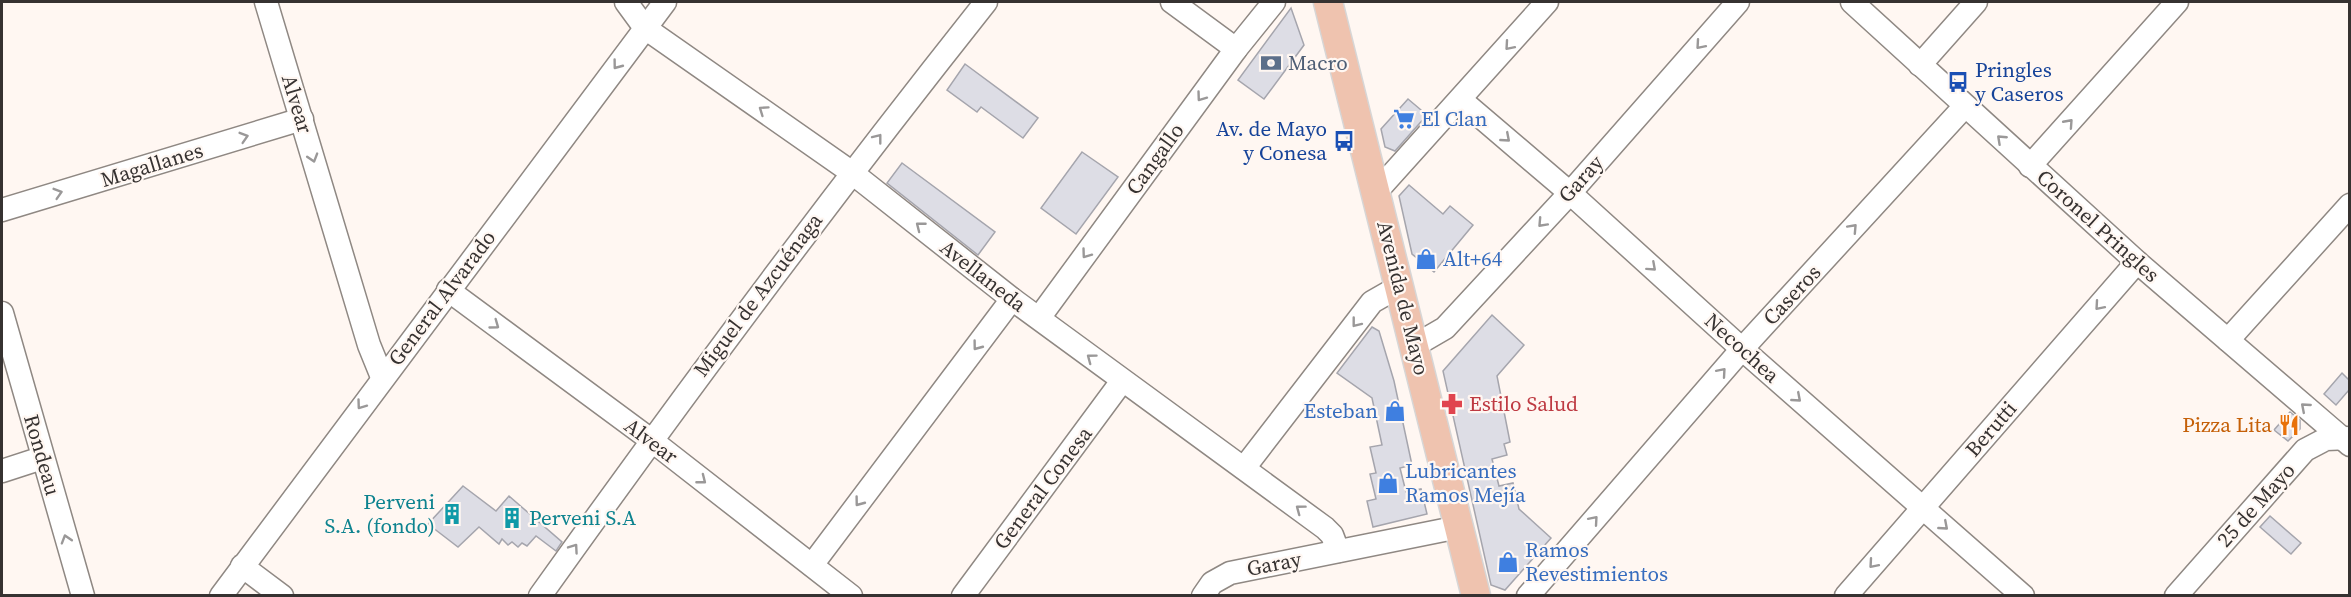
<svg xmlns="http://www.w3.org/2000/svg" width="2351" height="597" viewBox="0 0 2351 597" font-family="'Source Serif 4',serif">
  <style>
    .building { fill: #dddde5; stroke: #a5a5ad; stroke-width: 1.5 }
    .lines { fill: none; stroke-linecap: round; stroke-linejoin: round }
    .minor-casing { stroke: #8f8883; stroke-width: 25 }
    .major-casing { stroke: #d7d6d6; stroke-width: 31 }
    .minor { stroke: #fff; stroke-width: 22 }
    .major { stroke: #efc3af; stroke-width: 28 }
    .oneway { stroke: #9a9898 }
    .labels { text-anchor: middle; stroke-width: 4.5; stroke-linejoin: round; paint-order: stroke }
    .service-label { font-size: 21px; fill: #4e5e75; stroke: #fff7f2; text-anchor: start }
    .transit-label { font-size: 21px; fill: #164399; stroke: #fff7f2; text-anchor: start }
    .street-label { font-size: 21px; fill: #363231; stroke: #fff7f2 }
    .shop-label { font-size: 21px; fill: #366cbe; stroke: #fff7f2; text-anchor: start }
    .health-label { font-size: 21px; fill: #be3a42; stroke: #fff7f2; text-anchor: start }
    .food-label { font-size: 21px; fill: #c56008; stroke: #fff7f2; text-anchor: end }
    .culture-label { font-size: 21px; fill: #0d838f; stroke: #fff7f2; text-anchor: end }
  </style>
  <rect width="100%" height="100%" fill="#fff7f2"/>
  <!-- building -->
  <g class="building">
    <polygon points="1291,8 1304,45 1264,99 1238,80"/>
    <polygon points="965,64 1038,118 1023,138 981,107 977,112 947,90"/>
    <polygon points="1408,99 1427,115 1395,151 1385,147 1381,129"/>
    <polygon points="1082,152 1118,177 1076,234 1041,208"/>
    <polygon points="902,163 995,232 978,255 887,183"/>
    <polygon points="1409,185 1443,214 1450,206 1473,225 1434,272 1412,254 1399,196"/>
    <polygon points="1492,315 1524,345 1497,376 1510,442 1504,444 1507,455 1492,459 1499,486 1513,483 1519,509 1551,538 1505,590 1491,585 1443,371"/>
    <polygon points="1372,327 1379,331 1394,381 1412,465 1400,468 1406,492 1421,489 1427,514 1373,527 1367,501 1376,499 1370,474 1376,473 1370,447 1382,445 1372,398 1337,373"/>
    <polygon points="2342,373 2349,380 2349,390 2336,405 2324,394"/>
    <polygon points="2290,412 2300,420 2300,429 2288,441 2274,430"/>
    <polygon points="463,486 496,511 509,496 562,542 556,551 536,536 527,546 522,543 518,547 512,542 508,545 502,539 499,544 479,527 458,547 428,524"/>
    <polygon points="2270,516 2301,543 2291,554 2260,527"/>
  </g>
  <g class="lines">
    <defs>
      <g id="minor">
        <polyline points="266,2 369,345 382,377"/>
        <polyline points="626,2 645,28 851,172 1012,299 1325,528 1332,535 1338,551"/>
        <polyline points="1172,2 1236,49"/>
        <polyline points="1852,2 2137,262 2350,445"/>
        <polyline points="1920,65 1976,2"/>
        <polyline points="1461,100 1570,193 1742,349 2023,596"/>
        <polyline points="2030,166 2177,2"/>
        <polyline points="1377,191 1547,2"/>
        <polyline points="2,210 302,119"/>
        <polyline points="448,290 651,440 851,596"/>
        <polyline points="2,313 83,596"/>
        <polyline points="1039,318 1236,49 1274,2"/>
        <polyline points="2228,340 2350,205"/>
        <polyline points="1414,346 1445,328 1570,193 1738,2"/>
        <polyline points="1244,468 1372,302 1400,286"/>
        <polyline points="2,471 42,458"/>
        <polyline points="812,565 1012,299"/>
        <polyline points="242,566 282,596"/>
        <polyline points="221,596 665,2"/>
        <path d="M540,596C684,394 832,196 986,2"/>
        <polyline points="963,596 1122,381"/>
        <polyline points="1203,596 1212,583 1230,573 1459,527"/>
        <polyline points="1528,596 1742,349 1965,106"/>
        <polyline points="1846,596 2137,262"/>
        <polyline points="2176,596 2305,450 2326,439 2350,438"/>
      </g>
      <polyline id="major" points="1328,2 1476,596"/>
    </defs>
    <!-- minor casing -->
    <use href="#minor" class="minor-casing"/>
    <!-- major casing -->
    <use href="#major" class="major-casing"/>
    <!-- minor -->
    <use href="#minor" class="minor"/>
    <!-- major -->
    <use href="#major" class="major"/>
  </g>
  <!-- one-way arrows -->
  <defs><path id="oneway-chevron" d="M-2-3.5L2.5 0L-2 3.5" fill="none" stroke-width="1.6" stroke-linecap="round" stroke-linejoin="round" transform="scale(1.5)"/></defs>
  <g class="oneway">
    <use href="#oneway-chevron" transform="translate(1700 45) rotate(131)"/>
    <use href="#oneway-chevron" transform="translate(1509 46) rotate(131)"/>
    <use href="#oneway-chevron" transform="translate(617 65) rotate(127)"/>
    <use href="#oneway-chevron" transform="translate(1201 97) rotate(126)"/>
    <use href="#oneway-chevron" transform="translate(763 110) rotate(-145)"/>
    <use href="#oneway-chevron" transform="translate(2069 123) rotate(-48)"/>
    <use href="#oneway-chevron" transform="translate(244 137) rotate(-17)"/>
    <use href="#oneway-chevron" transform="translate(878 138) rotate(-52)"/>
    <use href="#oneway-chevron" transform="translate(1506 138) rotate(41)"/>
    <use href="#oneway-chevron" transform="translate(2001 139) rotate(-137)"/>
    <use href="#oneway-chevron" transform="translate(313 158) rotate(73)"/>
    <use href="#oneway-chevron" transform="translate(58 193) rotate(-17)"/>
    <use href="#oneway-chevron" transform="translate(1542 223) rotate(133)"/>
    <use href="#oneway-chevron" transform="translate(920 226) rotate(-142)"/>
    <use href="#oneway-chevron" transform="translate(1853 228) rotate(-47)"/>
    <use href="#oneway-chevron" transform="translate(1086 254) rotate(126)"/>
    <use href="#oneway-chevron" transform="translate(1652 267) rotate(42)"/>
    <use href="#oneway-chevron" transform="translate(2099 306) rotate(131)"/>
    <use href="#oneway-chevron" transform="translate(1356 323) rotate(128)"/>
    <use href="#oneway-chevron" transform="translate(495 325) rotate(36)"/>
    <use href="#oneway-chevron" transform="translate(977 346) rotate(127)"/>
    <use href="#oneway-chevron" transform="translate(1091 358) rotate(-143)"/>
    <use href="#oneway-chevron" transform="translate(1722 372) rotate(-49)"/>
    <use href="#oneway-chevron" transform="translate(1797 398) rotate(41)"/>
    <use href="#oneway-chevron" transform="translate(361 405) rotate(126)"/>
    <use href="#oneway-chevron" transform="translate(2305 407) rotate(-139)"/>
    <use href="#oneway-chevron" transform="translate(702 480) rotate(38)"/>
    <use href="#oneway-chevron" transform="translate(859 502) rotate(127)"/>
    <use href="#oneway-chevron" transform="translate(1300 509) rotate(-143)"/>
    <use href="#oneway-chevron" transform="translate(1594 520) rotate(-49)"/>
    <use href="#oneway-chevron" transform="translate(1944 526) rotate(41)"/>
    <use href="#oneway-chevron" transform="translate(66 539) rotate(-107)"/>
    <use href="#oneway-chevron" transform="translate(574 548) rotate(-55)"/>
    <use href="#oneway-chevron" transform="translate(1873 564) rotate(131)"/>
  </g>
  <!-- icons -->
  <defs>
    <symbol id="bank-bare" viewBox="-9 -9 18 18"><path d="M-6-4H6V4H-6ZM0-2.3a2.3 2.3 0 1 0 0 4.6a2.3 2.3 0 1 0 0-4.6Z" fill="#5c6f8a" stroke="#fff7f2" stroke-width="2.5" paint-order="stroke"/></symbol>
    <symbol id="bus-bare" viewBox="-9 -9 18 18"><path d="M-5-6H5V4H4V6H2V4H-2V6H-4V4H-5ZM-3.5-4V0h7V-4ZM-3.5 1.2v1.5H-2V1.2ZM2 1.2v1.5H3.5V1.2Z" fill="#1a4fb4" stroke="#fff7f2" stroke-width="2.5" paint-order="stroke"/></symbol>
    <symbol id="supermarket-bare" viewBox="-9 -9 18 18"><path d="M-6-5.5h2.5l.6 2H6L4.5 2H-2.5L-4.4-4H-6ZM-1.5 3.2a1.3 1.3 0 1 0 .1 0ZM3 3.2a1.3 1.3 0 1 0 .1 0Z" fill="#3f7fe0" stroke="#fff7f2" stroke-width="2.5" paint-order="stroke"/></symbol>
    <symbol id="shop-bare" viewBox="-9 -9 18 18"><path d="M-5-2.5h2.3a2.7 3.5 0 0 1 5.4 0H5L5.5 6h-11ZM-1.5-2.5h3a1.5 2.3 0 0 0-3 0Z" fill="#3f7fe0" stroke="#fff7f2" stroke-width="2.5" paint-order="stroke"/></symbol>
    <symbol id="pharmacy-bare" viewBox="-9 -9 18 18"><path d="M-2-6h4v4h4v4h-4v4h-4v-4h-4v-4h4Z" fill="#e0444e" stroke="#fff7f2" stroke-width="2.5" paint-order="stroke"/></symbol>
    <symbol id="restaurant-bare" viewBox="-9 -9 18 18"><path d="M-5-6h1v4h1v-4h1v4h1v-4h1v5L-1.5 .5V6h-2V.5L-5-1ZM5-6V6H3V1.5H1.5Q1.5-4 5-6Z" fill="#e8710a" stroke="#fff7f2" stroke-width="2.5" paint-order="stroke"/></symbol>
    <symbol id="building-bare" viewBox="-9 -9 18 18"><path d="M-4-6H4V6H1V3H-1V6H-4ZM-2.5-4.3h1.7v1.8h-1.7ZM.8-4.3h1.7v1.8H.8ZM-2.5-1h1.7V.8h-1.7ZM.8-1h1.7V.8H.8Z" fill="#0f9aa8" stroke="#fff7f2" stroke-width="2.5" paint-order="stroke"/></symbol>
  </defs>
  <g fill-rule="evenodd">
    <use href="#bank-bare" x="1256" y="48" width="30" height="30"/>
    <use href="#bus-bare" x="1943" y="67" width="30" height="30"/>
    <use href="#supermarket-bare" x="1389" y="104" width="30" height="30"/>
    <use href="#bus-bare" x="1329" y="126" width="30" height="30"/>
    <use href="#shop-bare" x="1411" y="244" width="30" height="30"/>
    <use href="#pharmacy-bare" x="1437" y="389" width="30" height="30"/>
    <use href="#shop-bare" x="1380" y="396" width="30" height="30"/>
    <use href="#restaurant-bare" x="2274" y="410" width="30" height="30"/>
    <use href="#shop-bare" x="1373" y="468" width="30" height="30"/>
    <use href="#building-bare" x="437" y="499" width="30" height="30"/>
    <use href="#building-bare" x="497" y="503" width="30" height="30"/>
    <use href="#shop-bare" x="1493" y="547" width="30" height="30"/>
  </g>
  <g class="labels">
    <!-- service labels -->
    <g class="service-label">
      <text x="1288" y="70">Macro</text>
    </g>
    <!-- transit labels -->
    <g class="transit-label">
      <text x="1975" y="77">Pringles<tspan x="1975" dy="24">y Caseros</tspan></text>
      <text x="1327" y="136" text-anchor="end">Av. de Mayo<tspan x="1327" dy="24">y Conesa</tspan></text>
    </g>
    <!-- street labels -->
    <g class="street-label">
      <text transform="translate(297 104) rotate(73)" y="7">Alvear</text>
      <text transform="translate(1155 159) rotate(-54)" y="7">Cangallo</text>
      <text transform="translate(152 165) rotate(-17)" y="7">Magallanes</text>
      <text transform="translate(1581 179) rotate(-48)" y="7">Garay</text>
      <text transform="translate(2098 226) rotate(42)" y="7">Coronel Pringles</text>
      <text transform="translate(983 276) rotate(38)" y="7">Avellaneda</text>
      <text transform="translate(758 295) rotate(-53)" y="7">Miguel de Azcuénaga</text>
      <text transform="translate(1792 295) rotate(-47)" y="7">Caseros</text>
      <text transform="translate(442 298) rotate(-53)" y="7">General Alvarado</text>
      <text transform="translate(1403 298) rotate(76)" y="7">Avenida de Mayo</text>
      <text transform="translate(1742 348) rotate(42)" y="7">Necochea</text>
      <text transform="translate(1991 429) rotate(-49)" y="7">Berutti</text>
      <text transform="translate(651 441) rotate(37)" y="7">Alvear</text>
      <text transform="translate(42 455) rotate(74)" y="7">Rondeau</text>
      <text transform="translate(1043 488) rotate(-53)" y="7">General Conesa</text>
      <text transform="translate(2256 505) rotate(-48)" y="7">25 de Mayo</text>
      <text transform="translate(1274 564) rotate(-11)" y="7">Garay</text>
    </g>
    <!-- shop labels -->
    <g class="shop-label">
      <text x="1421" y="126">El Clan</text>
      <text x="1443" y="266">Alt+64</text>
      <text x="1378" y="418" text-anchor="end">Esteban</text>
      <text x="1405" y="478">Lubricantes<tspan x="1405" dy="24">Ramos Mejía</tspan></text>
      <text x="1525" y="557">Ramos<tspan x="1525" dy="24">Revestimientos</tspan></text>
    </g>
    <!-- health labels -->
    <g class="health-label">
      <text x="1469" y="411">Estilo Salud</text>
    </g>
    <!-- food labels -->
    <g class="food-label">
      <text x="2272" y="432">Pizza Lita</text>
    </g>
    <!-- culture labels -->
    <g class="culture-label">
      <text x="435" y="509">Perveni<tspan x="435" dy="24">S.A. (fondo)</tspan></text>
      <text x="529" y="525" text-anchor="start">Perveni S.A</text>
    </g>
  </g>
  <!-- border -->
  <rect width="2351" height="597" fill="none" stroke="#363231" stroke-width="6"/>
</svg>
